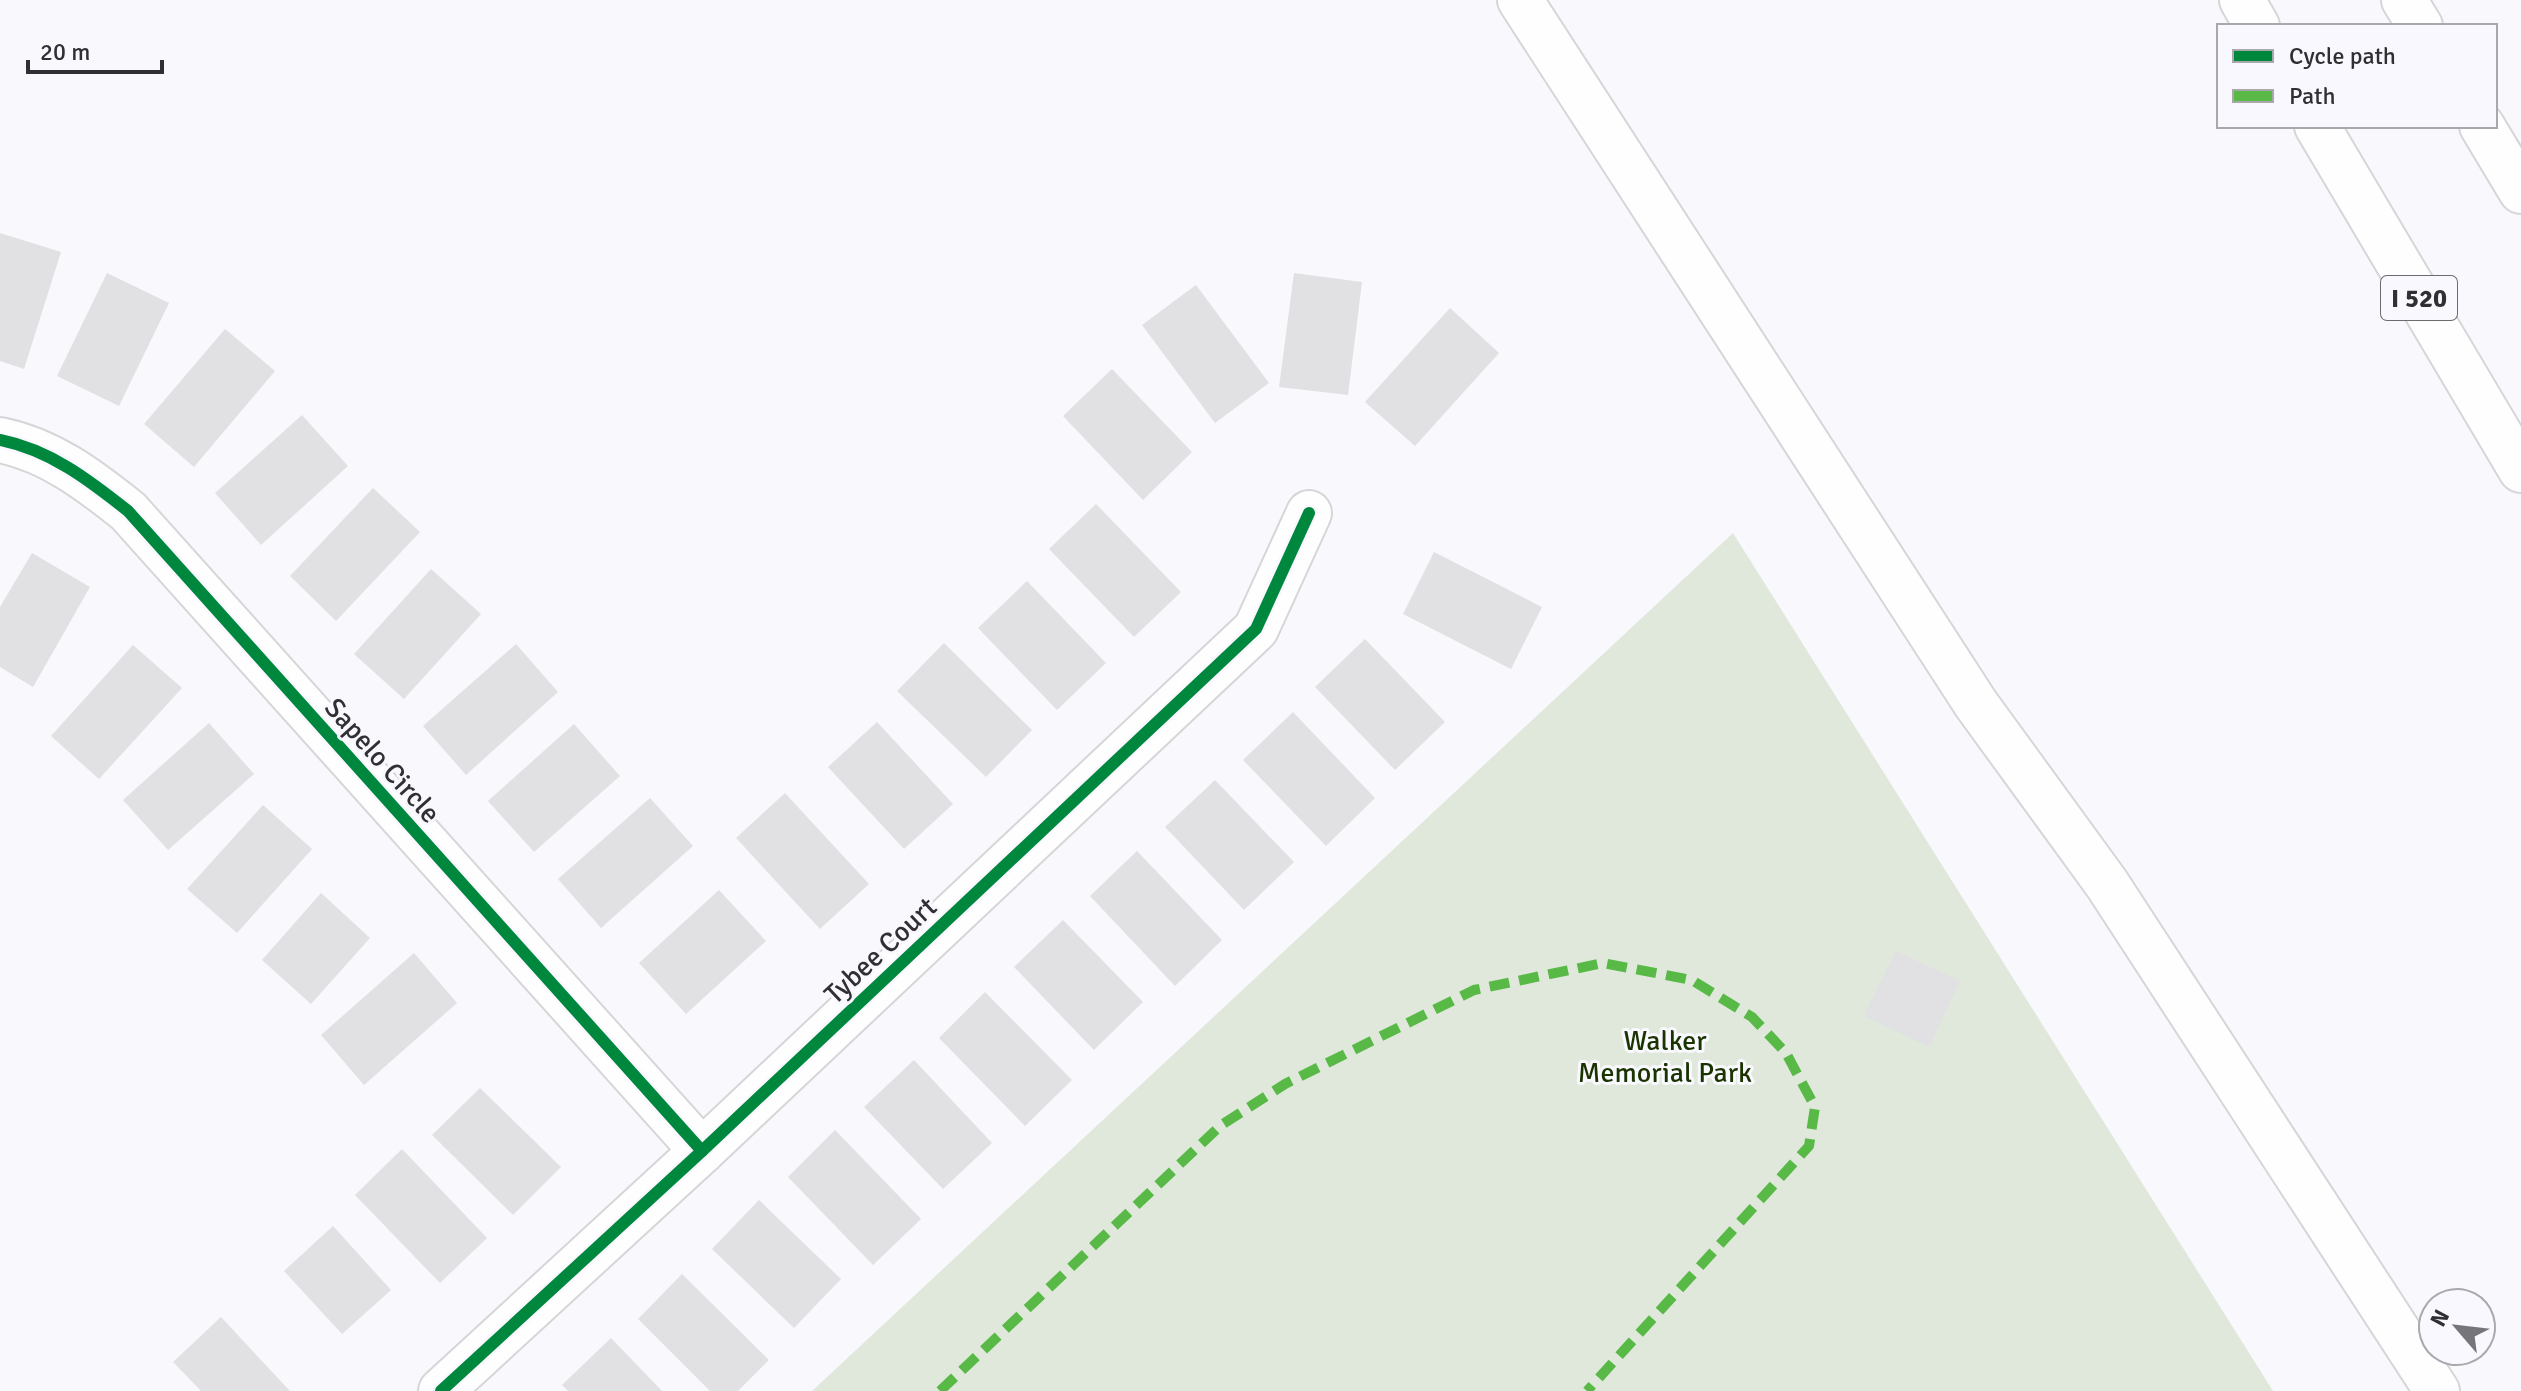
<svg xmlns="http://www.w3.org/2000/svg" width="2521" height="1391" viewBox="0 0 2521 1391" font-family="Signika,sans-serif">
  <style>
    .green { fill: #dfe8db }
    .building { fill: #e1e1e4 }
    .lines { fill: none; stroke-linecap: round; stroke-linejoin: round }
    .street-casing { stroke: #d6d6d8; stroke-width: 48 }
    .secondary-casing { stroke: #d6d6d8; stroke-width: 48 }
    .highway-casing { stroke: #d6d6d8; stroke-width: 48 }
    .street { stroke: #fefeff; stroke-width: 44 }
    .secondary { stroke: #fefeff; stroke-width: 44 }
    .highway { stroke: #fefeff; stroke-width: 44 }
    .quiet { stroke: #58b947; stroke-width: 10; stroke-dasharray: 20 10; stroke-linecap: butt }
    .cycleway-casing { stroke: #f8f8fe; stroke-width: 17 }
    .cycleway { stroke: #00873e; stroke-width: 12 }
    .labels { text-anchor: middle; stroke-width: 6; stroke-linejoin: round; paint-order: stroke }
    .shield { fill: #f8f8fe; stroke: #6c6c70; stroke-width: 2 }
    .shield-label { font-size: 26px; font-weight: bold; fill: #303033 }
    .street-label { font-size: 28px; fill: #303033; stroke: #f8f8fe }
    .park-label { font-size: 28px; fill: #1a3400; stroke: #f8f8fe }
  </style>
  <rect width="100%" height="100%" fill="#f9f9fd"/>
  <!-- green -->
  <polygon class="green" points="1733,533 2273,1391 812,1391"/>
  <!-- building -->
  <g class="building">
    <polygon points="0,233 61,252 24,369 0,361"/>
    <polygon points="107,273 169,303 119,406 57,376"/>
    <polygon points="1294,273 1362,282 1348,395 1279,387"/>
    <polygon points="1196,285 1269,383 1215,423 1142,325"/>
    <polygon points="1450,308 1499,353 1415,446 1365,402"/>
    <polygon points="225,329 275,371 194,467 144,424"/>
    <polygon points="1112,369 1192,452 1143,500 1063,416"/>
    <polygon points="302,415 348,466 261,545 215,493"/>
    <polygon points="373,488 420,532 336,621 290,576"/>
    <polygon points="1096,504 1181,592 1134,637 1049,549"/>
    <polygon points="1434,552 1542,607 1511,669 1403,614"/>
    <polygon points="32,553 90,587 33,687 0,667 0,607"/>
    <polygon points="431,569 481,614 404,699 354,654"/>
    <polygon points="1027,581 1106,663 1057,710 978,628"/>
    <polygon points="1365,639 1445,722 1395,770 1315,687"/>
    <polygon points="944,643 1032,730 986,777 897,691"/>
    <polygon points="516,644 558,692 466,775 423,726"/>
    <polygon points="133,645 182,688 99,779 51,736"/>
    <polygon points="1293,712 1375,798 1326,846 1243,760"/>
    <polygon points="877,722 953,804 904,849 828,767"/>
    <polygon points="209,723 254,774 168,850 123,800"/>
    <polygon points="574,724 620,776 534,852 488,801"/>
    <polygon points="1215,780 1294,862 1244,910 1165,827"/>
    <polygon points="785,793 869,884 820,929 736,838"/>
    <polygon points="650,798 693,846 601,928 558,879"/>
    <polygon points="263,805 312,849 237,933 187,889"/>
    <polygon points="1137,851 1222,940 1175,986 1090,896"/>
    <polygon points="719,890 766,941 686,1014 639,963"/>
    <polygon points="321,893 370,938 311,1004 262,960"/>
    <polygon points="1063,920 1143,1002 1094,1050 1014,967"/>
    <polygon points="1896,951 1960,981 1929,1047 1864,1016"/>
    <polygon points="414,953 457,1003 364,1085 321,1035"/>
    <polygon points="985,992 1072,1080 1025,1126 939,1038"/>
    <polygon points="914,1060 992,1143 943,1189 864,1107"/>
    <polygon points="480,1088 561,1167 513,1215 432,1135"/>
    <polygon points="835,1130 921,1219 873,1265 788,1177"/>
    <polygon points="402,1149 487,1238 440,1283 355,1195"/>
    <polygon points="759,1200 841,1279 794,1328 712,1249"/>
    <polygon points="333,1226 391,1290 342,1334 284,1271"/>
    <polygon points="682,1274 769,1360 738,1391 710,1391 638,1319"/>
    <polygon points="221,1317 290,1391 201,1391 173,1362"/>
    <polygon points="611,1338 662,1391 568,1391 562,1385"/>
  </g>
  <g class="lines">
    <defs>
      <g id="street">
        <path d="M0,440C50,450 89,480 128,511L702,1151"/>
        <polyline points="441,1391 702,1151 1256,629 1309,513"/>
      </g>
      <polyline id="secondary" points="1520,0 1976,704 2107,884 2437,1391"/>
      <g id="highway">
        <polyline points="2242,0 2257,26"/>
        <polyline points="2404,0 2420,26"/>
        <polyline points="2317,126 2521,470"/>
        <polyline points="2482,126 2521,191"/>
      </g>
    </defs>
    <!-- street casing -->
    <use href="#street" class="street-casing"/>
    <!-- secondary casing -->
    <use href="#secondary" class="secondary-casing"/>
    <!-- highway casing -->
    <use href="#highway" class="highway-casing"/>
    <!-- street -->
    <use href="#street" class="street"/>
    <!-- secondary -->
    <use href="#secondary" class="secondary"/>
    <!-- highway -->
    <use href="#highway" class="highway"/>
    <!-- quiet -->
    <polyline class="quiet" points="940,1391 1220,1126 1285,1084 1474,990 1603,963 1692,980 1752,1017 1786,1053 1815,1107 1809,1146 1587,1391"/>
    <defs>
      <g id="cycleway">
        <path d="M0,440C50,450 89,480 128,511L702,1151"/>
        <polyline points="441,1391 702,1151 1256,629 1309,513"/>
      </g>
    </defs>
    <!-- cycleway casing -->
    <use href="#cycleway" class="cycleway-casing"/>
    <!-- cycleway -->
    <use href="#cycleway" class="cycleway"/>
  </g>
  <g class="labels">
    <!-- shield labels -->
    <rect class="shield" x="2381" y="276" width="76" height="44" rx="6"/>
    <g class="shield-label">
      <text x="2419" y="307">I 520</text>
    </g>
    <!-- street labels -->
    <g class="street-label">
      <text transform="translate(383 760) rotate(48)" y="10">Sapelo Circle</text>
      <text transform="translate(880 950) rotate(-43)" y="10">Tybee Court</text>
    </g>
    <!-- park labels -->
    <g class="park-label">
      <text x="1665" y="1050">Walker<tspan x="1665" dy="32">Memorial Park</tspan></text>
    </g>
  </g>
  <!-- legend -->
  <rect x="2217" y="24" width="280" height="104" fill="#f8f8fe" stroke="#a8a8ad" stroke-width="2"/>
  <rect x="2233" y="50" width="40" height="12" fill="#00873e" stroke="#a8a8ad" stroke-width="2"/>
  <text x="2289" y="64" font-size="24" fill="#303033">Cycle path</text>
  <rect x="2233" y="90" width="40" height="12" fill="#58b947" stroke="#a8a8ad" stroke-width="2"/>
  <text x="2289" y="104" font-size="24" fill="#303033">Path</text>
  <!-- north arrow -->
  <g transform="translate(2457 1327) rotate(298)"><circle r="38" fill="#f8f8fe" stroke="#a8a8ad" stroke-width="2"/>
  <path d="M0-6L14 30L0 20L-14 30Z" fill="#76767a"/>
  <text y="-12" font-size="22" font-weight="bold" text-anchor="middle" fill="#303033">N</text>
  </g>
  <!-- scale -->
  <path d="M28 60v12h134v-12" fill="none" stroke="#303033" stroke-width="4"/>
  <text x="40" y="60" font-size="24" fill="#303033" stroke="#f8f8fe" stroke-width="6" paint-order="stroke">20 m</text>
</svg>
